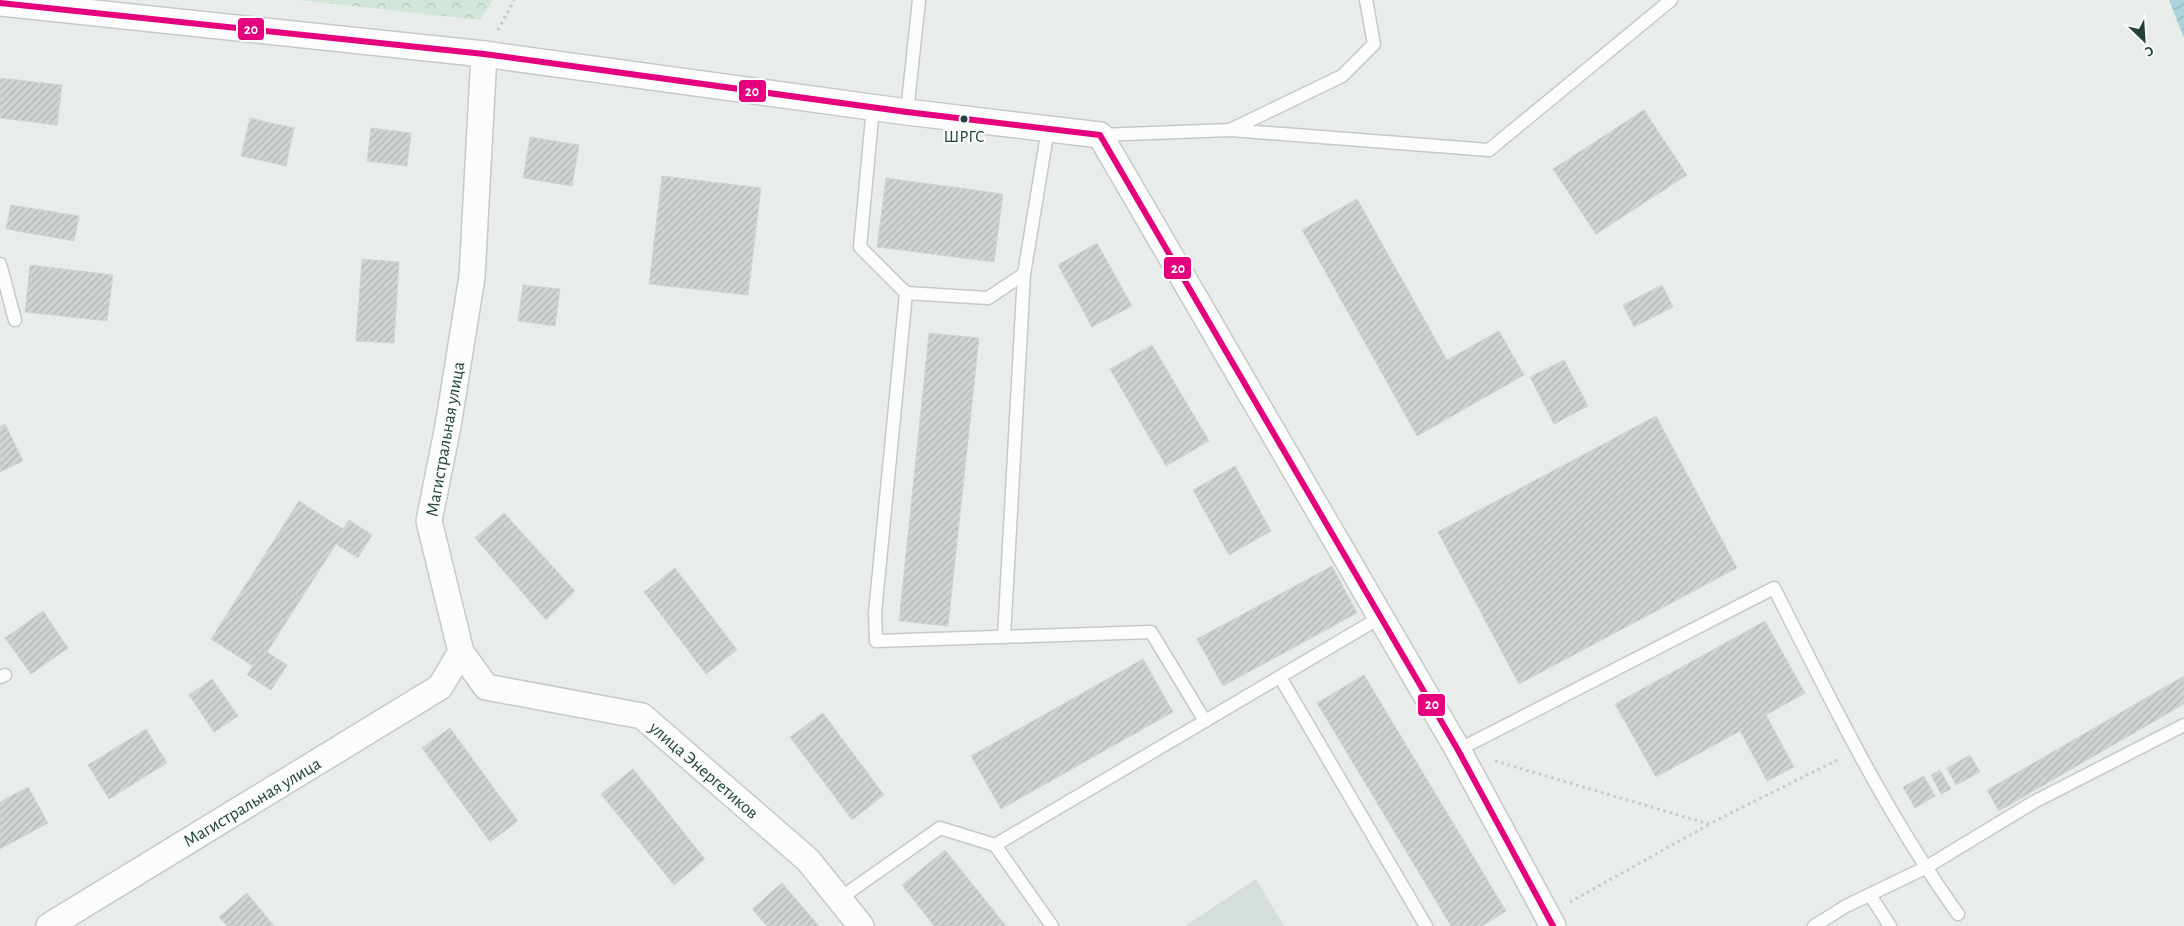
<svg xmlns="http://www.w3.org/2000/svg" width="2184" height="926" viewBox="0 0 2184 926" font-family="'Alegreya Sans',sans-serif">
  <style>
    .built { fill: #d6dedb }
    .forest { fill: url(#forest-crowns) }
    .water { fill: url(#water-waves) }
    .building { fill: url(#building-hatch); stroke: #d1d6d4 }
    .lines { fill: none; stroke-linecap: round; stroke-linejoin: round }
    .service-casing { stroke: #c5cac8; stroke-width: 15 }
    .minor-casing { stroke: #c5cac8; stroke-width: 28 }
    .path { stroke: #c3ccca; stroke-width: 3; stroke-dasharray: 2.5 4; stroke-linecap: butt }
    .service { stroke: #fcfcfc; stroke-width: 12 }
    .minor { stroke: #fcfcfc; stroke-width: 25 }
    .bus-1-casing { stroke: #f7fbf9; stroke-width: 10 }
    .bus-1 { stroke: #e5007d; stroke-width: 6 }
    .bus-dot { fill: #24423a; stroke: #f7fbf9; stroke-width: 2 }
    .labels { text-anchor: middle; stroke-width: 4.5; stroke-linejoin: round; paint-order: stroke }
    .bus-label { font-size: 17px; fill: #24423a; stroke: #f7fbf9 }
    .street-label { font-size: 18px; fill: #24423a; stroke: #f7fbf9 }
    .line-badge { stroke: #f7fbf9; stroke-width: 2 }
    .badge-label { font-size: 14px; text-anchor: middle; font-weight: bold; fill: #fff }
  </style>
  <defs>
    <pattern id="forest-crowns" width="20" height="18" patternUnits="userSpaceOnUse" patternTransform="scale(1.25)"><rect width="20" height="18" fill="#d1e6d8"/><path d="M2 6a3 3 0 1 1 6 0M12 15a3 3 0 1 1 6 0" fill="none" stroke="#b3c6ba"/></pattern>
    <pattern id="water-waves" width="16" height="10" patternUnits="userSpaceOnUse" patternTransform="scale(1.25)"><rect width="16" height="10" fill="#a9d4db"/><path d="M0 5q4-4 8 0t8 0" fill="none" stroke="#91b7bd"/></pattern>
    <pattern id="building-hatch" width="6" height="6" patternUnits="userSpaceOnUse" patternTransform="scale(1.25)"><rect width="6" height="6" fill="#cfd4d2"/><path d="M-1 1l2-2M0 6l6-6M5 7l2-2" fill="none" stroke="#b2b7b5"/></pattern>
  </defs>
  <rect width="100%" height="100%" fill="#e8edeb"/>
  <!-- built -->
  <polygon class="built" points="1256,879 1284,926 1185,926"/>
  <!-- forest -->
  <polygon class="forest" points="298,0 493,0 480,20"/>
  <!-- water -->
  <polygon class="water" points="2169,0 2184,0 2184,38"/>
  <!-- building -->
  <g class="building">
    <polygon points="0,78 62,85 57,125 0,118"/>
    <polygon points="1644,110 1687,175 1596,234 1553,169"/>
    <polygon points="250,118 294,128 286,166 241,156"/>
    <polygon points="371,128 411,133 407,166 367,161"/>
    <polygon points="530,137 579,145 572,186 523,178"/>
    <polygon points="662,176 761,188 748,295 649,284"/>
    <polygon points="886,178 1003,194 994,262 877,247"/>
    <polygon points="1357,199 1447,360 1499,331 1524,375 1417,436 1302,230"/>
    <polygon points="11,205 79,216 74,241 6,229"/>
    <polygon points="1097,243 1132,306 1092,327 1058,265"/>
    <polygon points="362,259 399,262 394,343 356,341"/>
    <polygon points="30,265 113,275 107,321 25,312"/>
    <polygon points="523,285 560,289 555,326 518,321"/>
    <polygon points="1662,285 1673,307 1634,327 1623,305"/>
    <polygon points="929,333 979,338 948,626 899,621"/>
    <polygon points="1152,345 1209,441 1166,466 1110,369"/>
    <polygon points="1564,360 1588,406 1554,424 1530,377"/>
    <polygon points="1656,416 1737,568 1519,684 1438,532"/>
    <polygon points="5,424 23,461 0,472 0,427"/>
    <polygon points="1235,466 1271,531 1229,555 1193,490"/>
    <polygon points="299,501 343,529 349,520 372,535 358,558 336,544 267,652 287,665 271,690 247,675 253,666 211,639"/>
    <polygon points="504,513 575,591 546,620 475,538"/>
    <polygon points="1332,566 1357,613 1223,686 1197,639"/>
    <polygon points="675,568 737,650 706,674 644,592"/>
    <polygon points="43,611 68,648 31,674 5,638"/>
    <polygon points="1765,621 1805,693 1766,715 1794,767 1767,781 1740,731 1656,777 1615,704"/>
    <polygon points="1143,659 1173,712 1001,809 971,756"/>
    <polygon points="1364,675 1506,911 1482,926 1451,926 1317,703"/>
    <polygon points="2184,676 2184,704 1999,811 1987,790"/>
    <polygon points="212,679 238,716 214,732 189,695"/>
    <polygon points="823,713 884,795 852,820 790,737"/>
    <polygon points="450,728 518,821 490,842 422,748"/>
    <polygon points="146,729 167,763 109,799 88,765"/>
    <polygon points="1970,755 1980,772 1956,785 1947,768"/>
    <polygon points="633,769 705,859 674,885 601,794"/>
    <polygon points="1940,770 1951,789 1941,794 1931,775"/>
    <polygon points="1924,776 1935,796 1915,808 1903,787"/>
    <polygon points="28,787 48,823 0,849 0,802"/>
    <polygon points="945,850 1006,926 934,926 902,885"/>
    <polygon points="782,883 819,926 767,926 752,909"/>
    <polygon points="247,893 274,926 227,926 219,917"/>
  </g>
  <g class="lines">
    <defs>
      <g id="service">
        <polyline points="873,107 860,247 906,293 988,298 1024,274 1048,129"/>
        <polyline points="907,112 919,0"/>
        <polyline points="1230,130 1342,76 1374,44 1366,0"/>
        <polyline points="1100,135 1230,130 1489,150 1671,0"/>
        <polyline points="0,264 15,320"/>
        <polyline points="906,293 875,613 876,641 1151,632 1205,721"/>
        <polyline points="1004,637 1024,274"/>
        <polyline points="0,677 5,675"/>
        <polyline points="1280,677 1426,926"/>
        <path d="M1458,750L1774,588C1830,699 1885,812 1958,914"/>
        <polyline points="995,845 1052,926"/>
        <polyline points="1870,895 1890,926"/>
        <polyline points="839,899 940,828 995,845 1381,617"/>
        <polyline points="1814,926 1846,906 1925,868 2034,802 2184,725"/>
      </g>
      <g id="minor">
        <polyline points="0,3 484,54 907,112 1100,135 1458,750 1553,926"/>
        <polyline points="461,652 486,687 642,716 808,860 861,926"/>
        <polyline points="49,926 440,687 461,652 429,521 448,426 472,277 484,54"/>
      </g>
    </defs>
    <!-- service casing -->
    <use href="#service" class="service-casing"/>
    <!-- minor casing -->
    <use href="#minor" class="minor-casing"/>
    <!-- path -->
    <g class="path">
      <polyline points="498,30 514,0"/>
      <polyline points="1495,761 1709,824 1839,759"/>
      <polyline points="1570,902 1708,825"/>
    </g>
    <!-- service -->
    <use href="#service" class="service"/>
    <!-- minor -->
    <use href="#minor" class="minor"/>
    <defs>
      <polyline id="bus-1" points="0,3 484,54 907,112 1100,135 1458,750 1553,926"/>
    </defs>
    <!-- bus-1 casing -->
    <use href="#bus-1" class="bus-1-casing"/>
    <!-- bus-1 -->
    <use href="#bus-1" class="bus-1"/>
  </g>
  <!-- markers -->
  <circle class="bus-dot" cx="964" cy="119" r="4.5"/>
  <g class="labels">
    <!-- bus labels -->
    <g class="bus-label">
      <text x="964" y="142">ШРГС</text>
    </g>
    <!-- street labels -->
    <g class="street-label">
      <text transform="translate(445 439) rotate(-80)" y="6">Магистральная улица</text>
      <text transform="translate(704 770) rotate(41)" y="6">улица Энергетиков</text>
      <text transform="translate(252 802) rotate(-31)" y="6">Магистральная улица</text>
    </g>
  </g>
  <g class="line-badge">
    <rect x="237" y="17" width="28" height="24" rx="5" fill="#e5007d"/>
    <rect x="738" y="79" width="29" height="24" rx="5" fill="#e5007d"/>
    <rect x="1163" y="256" width="29" height="24" rx="5" fill="#e5007d"/>
    <rect x="1417" y="693" width="29" height="24" rx="5" fill="#e5007d"/>
  </g>
  <g class="badge-label">
    <text x="251" y="34">20</text>
    <text x="752" y="96">20</text>
    <text x="1178" y="273">20</text>
    <text x="1432" y="709">20</text>
  </g>
  <!-- north arrow -->
  <g transform="translate(2144 40) rotate(155)" stroke="#f7fbf9" stroke-width="4" paint-order="stroke">
  <path d="M0-4L9 19L0 12L-9 19Z" fill="#24423a"/>
  <text y="-8" font-size="14" font-weight="bold" text-anchor="middle" fill="#24423a">С</text>
  </g>
</svg>
